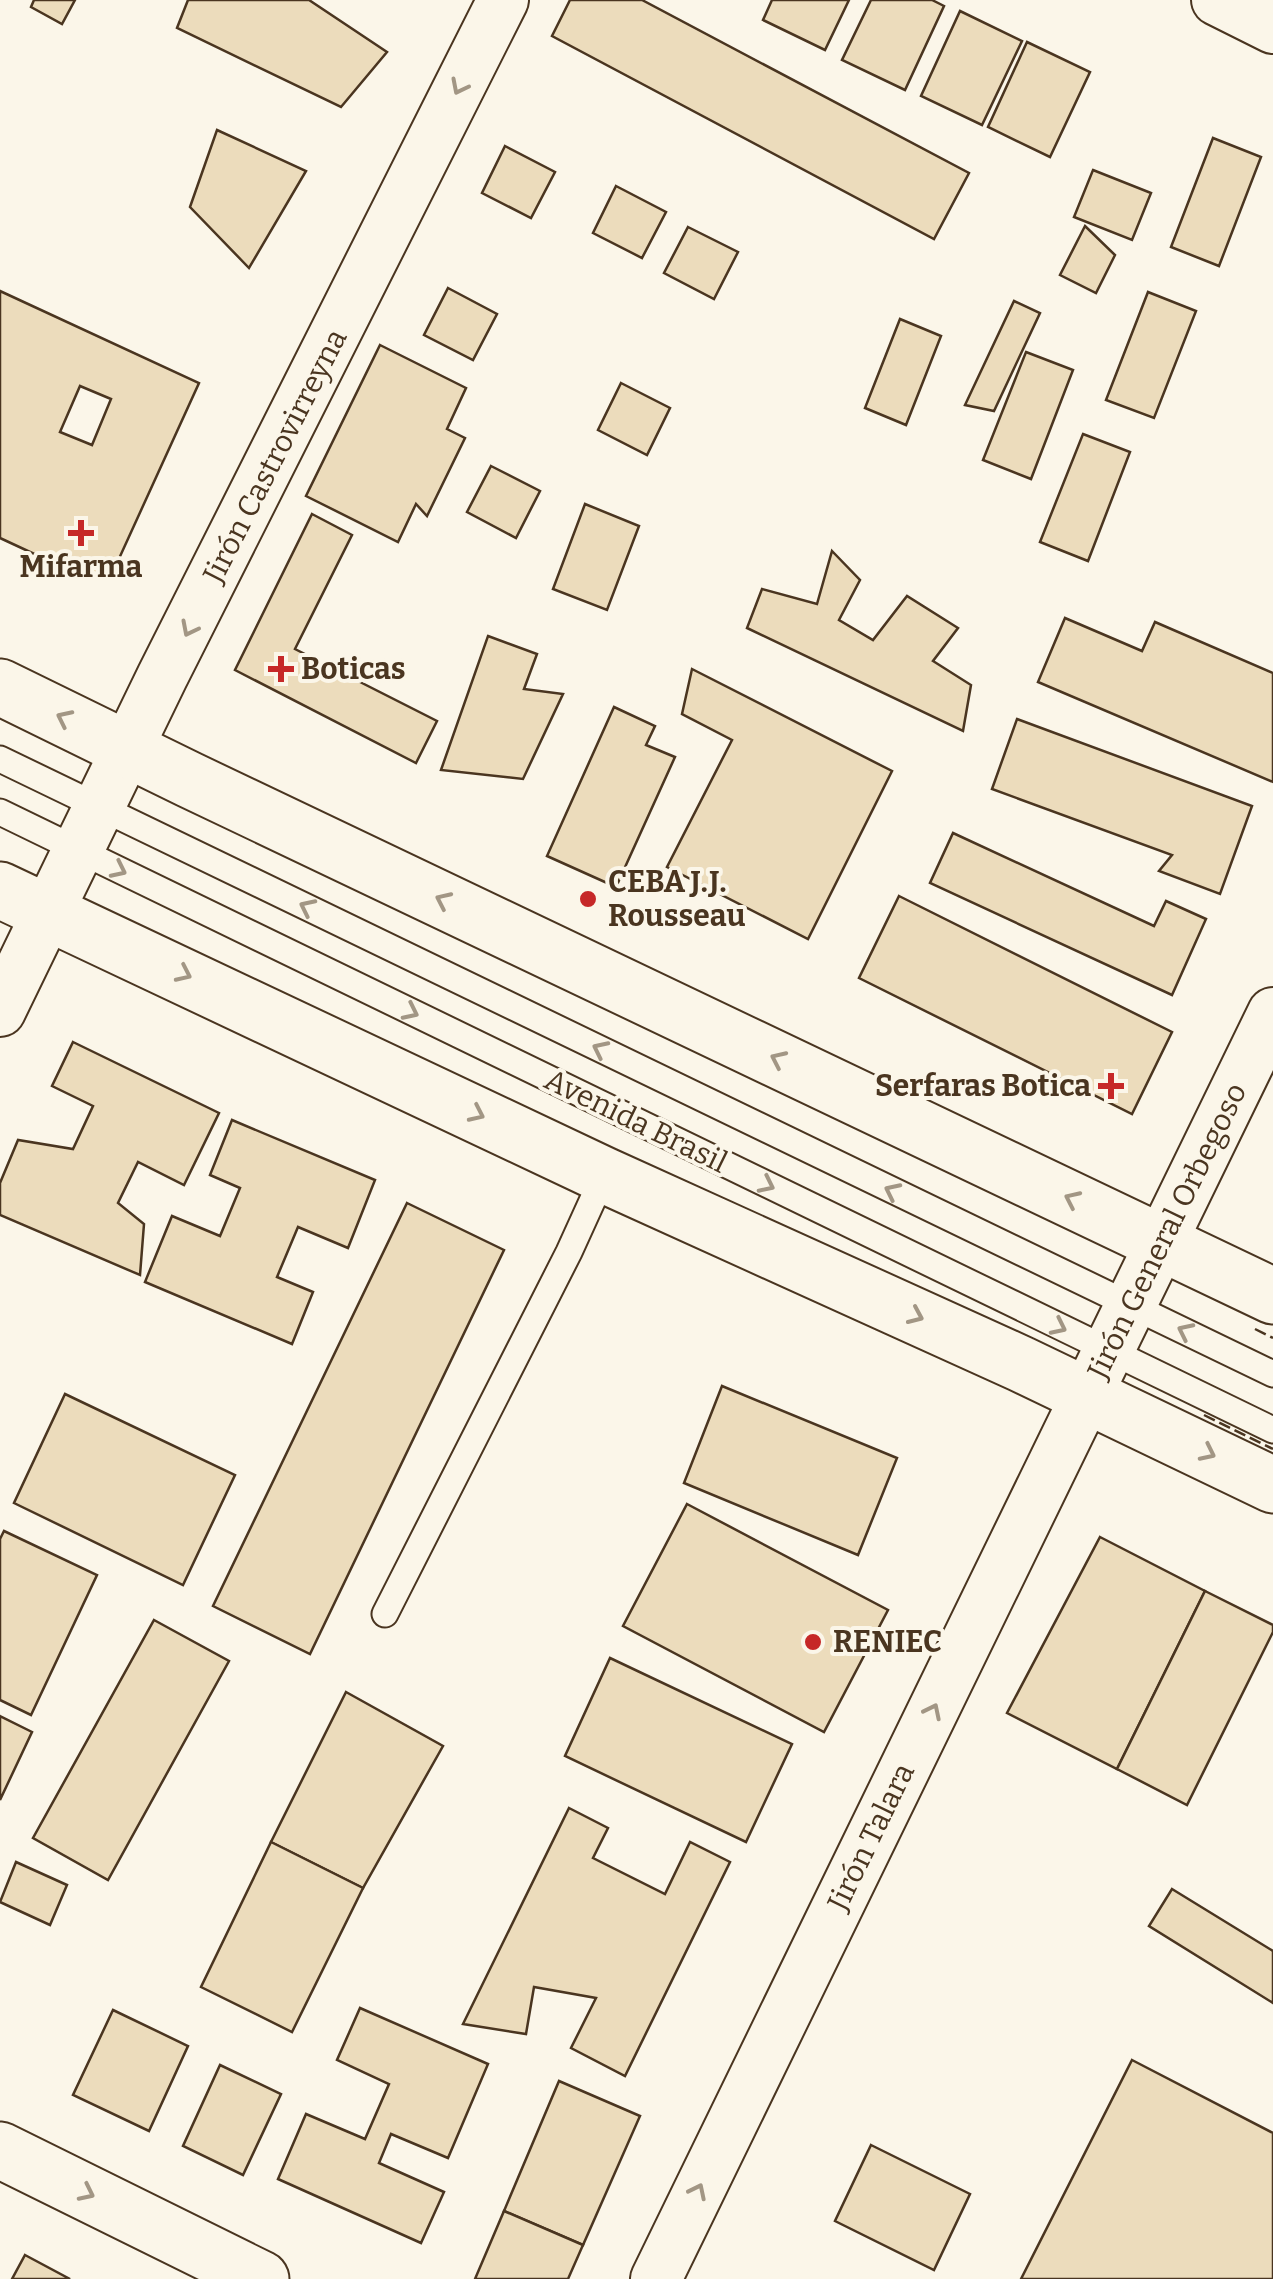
<svg xmlns="http://www.w3.org/2000/svg" width="1273" height="2279" viewBox="0 0 1273 2279" font-family="Bitter,serif">
  <style>
    .building { fill: #ecdcbc; stroke: #4a3520; stroke-width: 2.5; fill-rule: evenodd }
    .lines { fill: none; stroke-linecap: round; stroke-linejoin: round }
    .service-casing { stroke: #4a3520; stroke-width: 29 }
    .minor-casing { stroke: #4a3520; stroke-width: 54 }
    .secondary-casing { stroke: #4a3520; stroke-width: 59 }
    .primary-casing { stroke: #4a3520; stroke-width: 59 }
    .service { stroke: #fbf6e9; stroke-width: 25 }
    .minor { stroke: #fbf6e9; stroke-width: 50 }
    .secondary { stroke: #fbf6e9; stroke-width: 55 }
    .primary { stroke: #fbf6e9; stroke-width: 55 }
    .fence { stroke: #4a3520; stroke-width: 2.5; stroke-dasharray: 12 5; stroke-linecap: butt }
    .oneway { stroke: #a29684 }
    .poi-dot { fill: #c62828; stroke: #fbf6e9; stroke-width: 4 }
    .labels { text-anchor: middle; stroke-width: 8; stroke-linejoin: round; paint-order: stroke }
    .street-label { font-size: 30px; fill: #4a3520; stroke: #fbf6e9 }
    .poi-label { font-size: 30px; font-weight: bold; fill: #4a3520; stroke: #fbf6e9; text-anchor: start }
  </style>
  <rect width="100%" height="100%" fill="#fbf6e9"/>
  <!-- building -->
  <g class="building">
    <polygon points="34,0 75,0 62,24 31,7"/>
    <polygon points="188,0 309,0 387,52 341,107 177,28"/>
    <polygon points="570,0 642,0 969,173 934,239 552,36"/>
    <polygon points="772,0 849,0 825,50 763,20"/>
    <polygon points="871,0 932,0 944,6 905,90 842,60"/>
    <polygon points="960,11 1022,41 982,125 921,96"/>
    <polygon points="1027,42 1090,72 1050,157 988,127"/>
    <polygon points="217,130 306,171 249,268 190,207"/>
    <polygon points="1213,138 1261,157 1219,266 1171,247"/>
    <polygon points="505,146 555,172 531,218 482,193"/>
    <polygon points="1093,170 1151,193 1132,240 1074,217"/>
    <polygon points="616,186 666,212 642,258 593,233"/>
    <polygon points="1085,226 1115,255 1096,293 1060,275"/>
    <polygon points="688,227 738,252 714,299 664,273"/>
    <polygon points="448,288 497,314 473,360 424,335"/>
    <path d="M0,291L199,383L112,574L88,579L0,538ZM80,386L111,399L92,445L60,432Z"/>
    <polygon points="1148,292 1196,311 1154,418 1106,400"/>
    <polygon points="1014,301 1040,313 994,411 965,405"/>
    <polygon points="900,319 941,336 906,425 865,408"/>
    <polygon points="380,345 466,388 447,429 465,438 427,516 416,504 398,542 306,496"/>
    <polygon points="1026,352 1073,370 1031,479 983,460"/>
    <polygon points="621,383 670,408 647,455 598,430"/>
    <polygon points="1083,434 1130,452 1088,561 1040,542"/>
    <polygon points="491,466 540,491 516,538 467,512"/>
    <polygon points="585,504 639,526 607,610 553,589"/>
    <polygon points="312,514 352,535 295,649 437,721 416,763 235,670"/>
    <polygon points="832,551 860,580 839,620 873,640 907,596 958,628 933,661 971,685 963,731 747,628 762,589 817,604"/>
    <polygon points="1065,618 1142,651 1155,622 1273,673 1273,782 1038,682"/>
    <polygon points="488,636 537,654 524,689 563,694 523,779 441,770"/>
    <polygon points="692,669 892,771 808,939 667,867 732,740 682,714"/>
    <polygon points="614,707 655,726 646,745 675,757 616,887 547,856"/>
    <polygon points="1017,719 1252,806 1220,894 1159,871 1172,855 992,789"/>
    <polygon points="953,833 1154,926 1166,901 1206,919 1172,995 930,883"/>
    <polygon points="899,896 1172,1032 1132,1114 859,978"/>
    <polygon points="73,1042 219,1113 184,1185 138,1162 118,1203 144,1224 140,1275 0,1215 0,1183 18,1140 73,1149 93,1106 52,1086"/>
    <polygon points="232,1120 375,1180 348,1248 298,1227 277,1277 313,1292 292,1344 145,1282 172,1216 220,1236 240,1188 210,1175"/>
    <polygon points="407,1203 504,1250 310,1654 213,1606"/>
    <polygon points="722,1386 897,1458 858,1555 684,1483"/>
    <polygon points="65,1394 235,1475 183,1585 14,1503"/>
    <polygon points="687,1504 888,1610 824,1732 623,1626"/>
    <polygon points="4,1531 97,1575 31,1715 0,1700 0,1539"/>
    <polygon points="1100,1537 1205,1591 1117,1769 1007,1713"/>
    <polygon points="1205,1591 1273,1625 1273,1632 1187,1805 1117,1769"/>
    <polygon points="154,1620 229,1661 108,1880 33,1838"/>
    <polygon points="610,1658 792,1744 746,1842 565,1756"/>
    <polygon points="346,1692 443,1746 363,1888 271,1842"/>
    <polygon points="0,1716 32,1732 0,1800"/>
    <polygon points="569,1808 608,1828 593,1858 665,1894 690,1842 730,1862 625,2076 571,2048 596,1998 534,1987 526,2034 463,2024"/>
    <polygon points="271,1842 363,1888 292,2032 201,1987"/>
    <polygon points="16,1862 67,1885 50,1925 0,1902"/>
    <polygon points="1172,1889 1273,1951 1273,2003 1149,1926"/>
    <polygon points="360,2008 488,2064 448,2158 391,2134 379,2163 444,2192 421,2243 278,2179 306,2114 365,2139 389,2084 337,2060"/>
    <polygon points="113,2010 188,2046 149,2131 73,2095"/>
    <polygon points="1132,2060 1273,2133 1273,2279 1021,2279"/>
    <polygon points="220,2065 281,2094 243,2175 183,2146"/>
    <polygon points="559,2081 640,2116 583,2245 504,2211"/>
    <polygon points="871,2145 970,2194 934,2270 835,2221"/>
    <polygon points="504,2211 583,2245 568,2279 475,2279"/>
    <polygon points="25,2255 70,2279 12,2279"/>
  </g>
  <g class="lines">
    <defs>
      <g id="service">
        <polyline points="0,759 1273,1374"/>
        <polyline points="0,812 1273,1430"/>
        <polyline points="385,1614 569,1252 604,1175"/>
      </g>
      <g id="minor">
        <polyline points="1217,0 1273,28"/>
        <polyline points="0,1011 162,677 503,0"/>
        <polyline points="656,2279 1273,1013"/>
      </g>
      <polyline id="secondary" points="0,2150 261,2279"/>
      <g id="primary">
        <polyline points="0,687 190,780 1273,1296"/>
        <polyline points="0,890 604,1175 1021,1364 1273,1485"/>
      </g>
    </defs>
    <!-- service casing -->
    <use href="#service" class="service-casing"/>
    <!-- minor casing -->
    <use href="#minor" class="minor-casing"/>
    <!-- secondary casing -->
    <use href="#secondary" class="secondary-casing"/>
    <!-- primary casing -->
    <use href="#primary" class="primary-casing"/>
    <!-- service -->
    <use href="#service" class="service"/>
    <!-- minor -->
    <use href="#minor" class="minor"/>
    <!-- secondary -->
    <use href="#secondary" class="secondary"/>
    <!-- primary -->
    <use href="#primary" class="primary"/>
    <!-- fence -->
    <g class="fence">
      <polyline points="1255,1329 1273,1338"/>
      <polyline points="1204,1415 1273,1449"/>
    </g>
  </g>
  <!-- one-way arrows -->
  <defs><path id="oneway-chevron" d="M-2-3.5L2.5 0L-2 3.5" fill="none" stroke-width="1.6" stroke-linecap="round" stroke-linejoin="round" transform="scale(2.5)"/></defs>
  <g class="oneway">
    <use href="#oneway-chevron" transform="translate(459 87) rotate(117)"/>
    <use href="#oneway-chevron" transform="translate(189 629) rotate(117)"/>
    <use href="#oneway-chevron" transform="translate(64 718) rotate(-154)"/>
    <use href="#oneway-chevron" transform="translate(119 870) rotate(26)"/>
    <use href="#oneway-chevron" transform="translate(443 900) rotate(-155)"/>
    <use href="#oneway-chevron" transform="translate(307 907) rotate(-154)"/>
    <use href="#oneway-chevron" transform="translate(184 974) rotate(25)"/>
    <use href="#oneway-chevron" transform="translate(411 1012) rotate(26)"/>
    <use href="#oneway-chevron" transform="translate(600 1049) rotate(-154)"/>
    <use href="#oneway-chevron" transform="translate(778 1059) rotate(-155)"/>
    <use href="#oneway-chevron" transform="translate(477 1114) rotate(25)"/>
    <use href="#oneway-chevron" transform="translate(767 1185) rotate(26)"/>
    <use href="#oneway-chevron" transform="translate(892 1191) rotate(-154)"/>
    <use href="#oneway-chevron" transform="translate(1072 1199) rotate(-155)"/>
    <use href="#oneway-chevron" transform="translate(916 1316) rotate(24)"/>
    <use href="#oneway-chevron" transform="translate(1059 1327) rotate(26)"/>
    <use href="#oneway-chevron" transform="translate(1185 1331) rotate(-154)"/>
    <use href="#oneway-chevron" transform="translate(1208 1453) rotate(26)"/>
    <use href="#oneway-chevron" transform="translate(933 1711) rotate(-64)"/>
    <use href="#oneway-chevron" transform="translate(698 2191) rotate(-64)"/>
    <use href="#oneway-chevron" transform="translate(87 2193) rotate(26)"/>
  </g>
  <!-- markers -->
  <g class="poi-dot">
    <path d="M76 518h10v10h10v10h-10v10h-10v-10h-10v-10h10z"/>
    <path d="M276 654h10v10h10v10h-10v10h-10v-10h-10v-10h10z"/>
    <circle cx="588" cy="899" r="10"/>
    <path d="M1106 1071h10v10h10v10h-10v10h-10v-10h-10v-10h10z"/>
    <circle cx="813" cy="1642" r="10"/>
  </g>
  <g class="labels">
    <!-- street labels -->
    <g class="street-label">
      <text transform="translate(275 456) rotate(-63)" y="10">Jirón Castrovirreyna</text>
      <text transform="translate(636 1121) rotate(26)" y="10">Avenida Brasil</text>
      <text transform="translate(1167 1231) rotate(-64)" y="10">Jirón General Orbegoso</text>
      <text transform="translate(871 1837) rotate(-64)" y="10">Jirón Talara</text>
    </g>
    <!-- poi labels -->
    <g class="poi-label">
      <text x="81" y="577" text-anchor="middle">Mifarma</text>
      <text x="301" y="679">Boticas</text>
      <text x="608" y="892">CEBA J.J.<tspan x="608" dy="34">Rousseau</tspan></text>
      <text x="1091" y="1096" text-anchor="end">Serfaras Botica</text>
      <text x="833" y="1652">RENIEC</text>
    </g>
  </g>
</svg>
